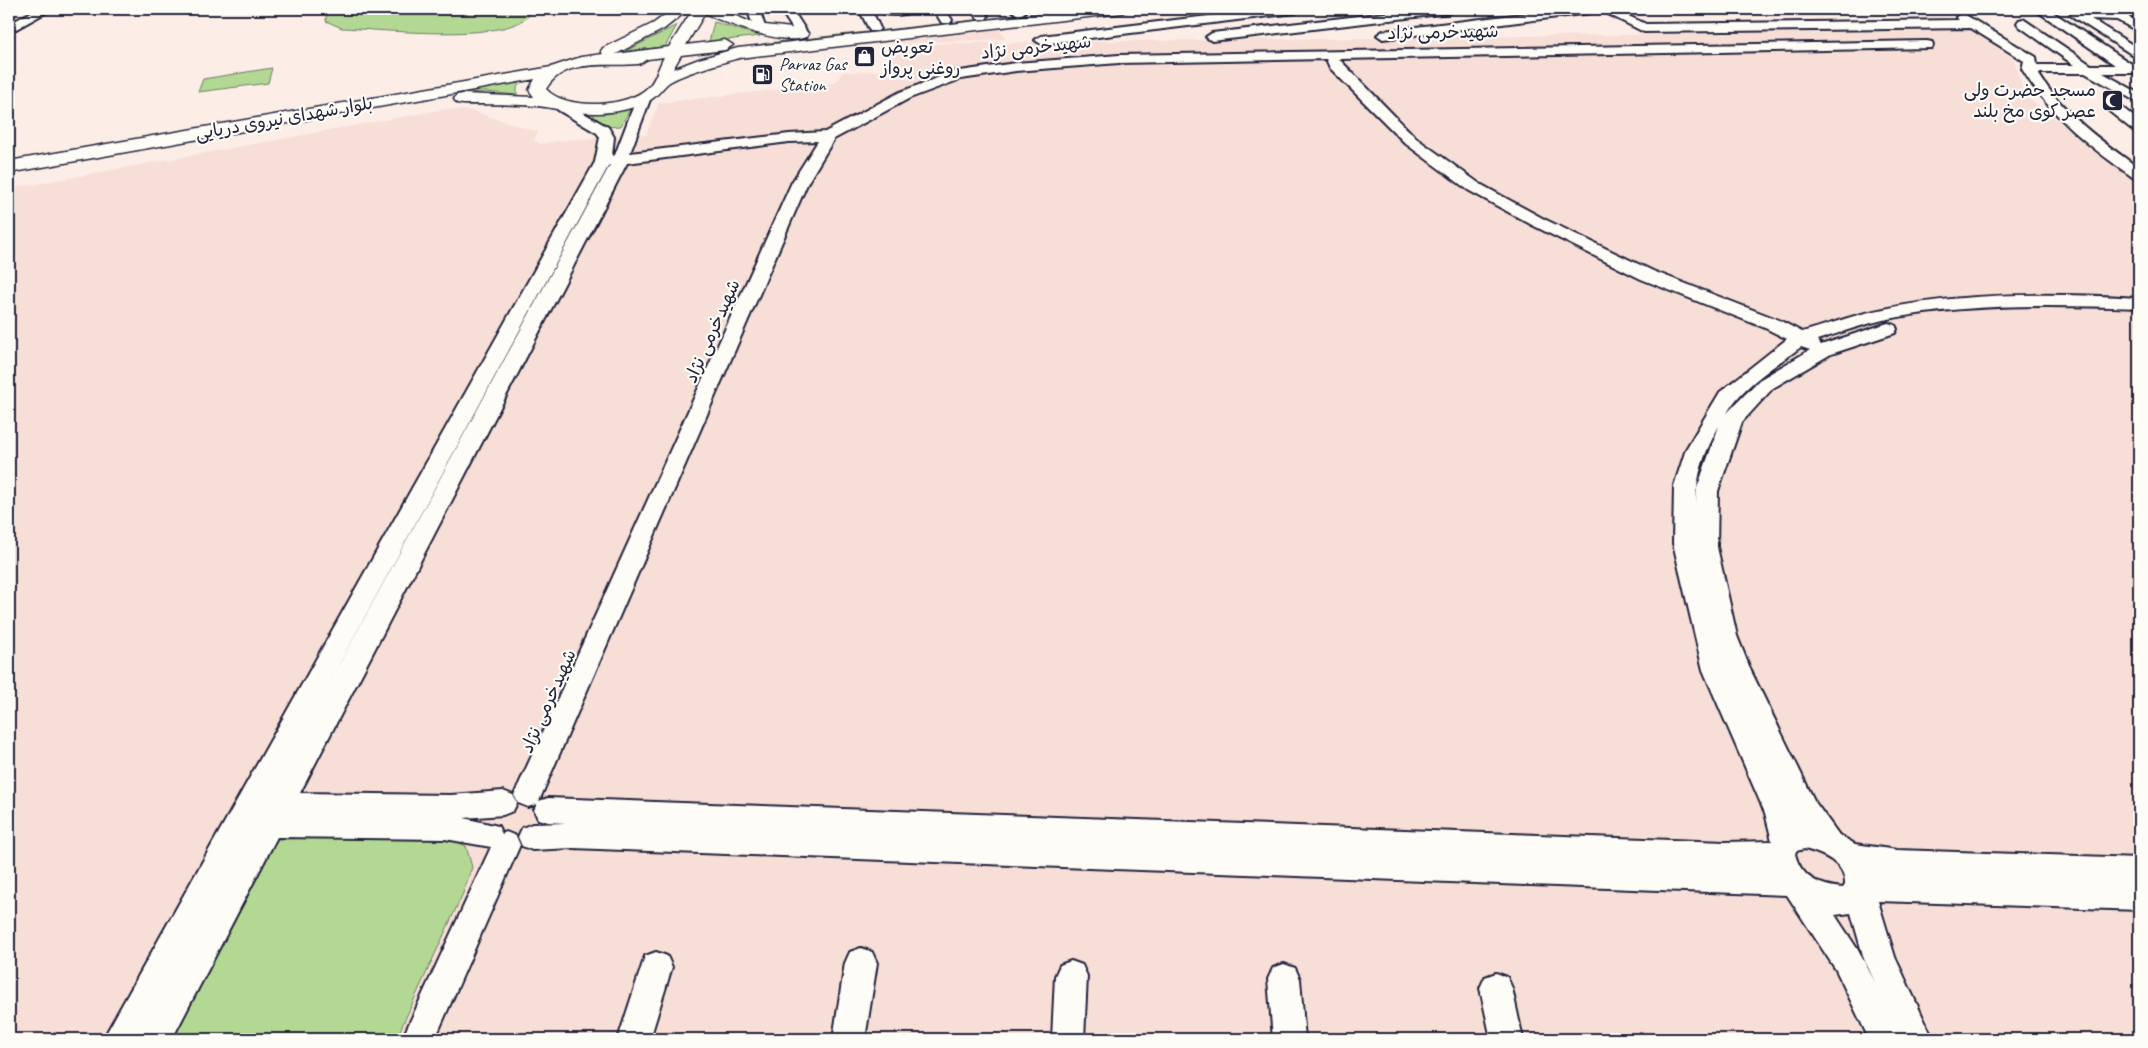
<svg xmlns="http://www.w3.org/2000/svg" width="2148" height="1048" viewBox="0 0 2148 1048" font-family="Caveat,'Playpen Sans Arabic',sans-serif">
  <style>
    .built { fill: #f7ded7 }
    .green { fill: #b3d893; stroke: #6a7d67 }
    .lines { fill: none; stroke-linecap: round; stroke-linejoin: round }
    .minor-casing { stroke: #22223b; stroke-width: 4 }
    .major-casing { stroke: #22223b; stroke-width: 3 }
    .minor { fill: #fdfcf7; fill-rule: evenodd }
    .major { fill: #fdfcf7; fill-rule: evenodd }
    .labels { text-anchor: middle; stroke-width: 4.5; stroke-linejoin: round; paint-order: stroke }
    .far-street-label { font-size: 18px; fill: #22223b; stroke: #fdfcf7 }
    .far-poi-label { font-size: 18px; fill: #22223b; stroke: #fdfcf7; text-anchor: start }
  </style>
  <rect width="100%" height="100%" fill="#fcede6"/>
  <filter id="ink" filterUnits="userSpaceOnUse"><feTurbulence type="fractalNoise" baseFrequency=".02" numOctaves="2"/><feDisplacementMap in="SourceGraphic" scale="10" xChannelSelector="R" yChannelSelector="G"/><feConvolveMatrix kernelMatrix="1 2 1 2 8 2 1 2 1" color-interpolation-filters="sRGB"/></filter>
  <g filter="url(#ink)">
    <!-- built -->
    <g class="built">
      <polygon points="1967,28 2014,59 2024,95 2139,182 2139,1039 9,1039 9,189 445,109 471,111 538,132 534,140 540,144 567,140 646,135 659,103 835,83 843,72 886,71 897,44 1699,34"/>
      <polygon points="1000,30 1006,39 899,43 897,41"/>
    </g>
    <!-- green -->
    <g class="green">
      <path d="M334,9H531L532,10C520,46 375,29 342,28L326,21V16Z"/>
      <polygon points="1073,9 1097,9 726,51 768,43"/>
      <polygon points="714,22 760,36 709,42"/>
      <polygon points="677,25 665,47 626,51"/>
      <polygon points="272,68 268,83 198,92 203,79"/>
      <polygon points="522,78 517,88 517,95 486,92 446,94 9,172 9,169 54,161"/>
      <polygon points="627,107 630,109 621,126 606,127 592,114"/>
      <polygon points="282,833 448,838 466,846 472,867 463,893 396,1039 164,1039 268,840"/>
    </g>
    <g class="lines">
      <defs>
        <g id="minor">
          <polygon points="37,9 52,9 9,33 9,24"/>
          <polygon points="747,9 759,9 766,30 764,33 756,33"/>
          <polygon points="780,9 792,9 808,34 806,37 798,37"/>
          <polygon points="859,9 871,9 880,28 878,31 870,31"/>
          <path d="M882,9H915C909,15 893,16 885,14Z"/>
          <polygon points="933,9 945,9 952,20 950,23 942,23"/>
          <polygon points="972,9 984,9 988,16 986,19 978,19"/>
          <polygon points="1010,9 1023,9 1025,12 1019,16"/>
          <polygon points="1267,9 1301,9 1295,13 1041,44 1035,40 1041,36"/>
          <polygon points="1420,9 1455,9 1449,13 1212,41 1206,37 1212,33"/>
          <polygon points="1563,9 1596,9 1590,13 1383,39 1377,35 1383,31"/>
          <path d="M1598,9H1613L1646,24L1959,20L1956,17L1962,13L2036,57L2037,65H2074L2019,26L2017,23L2019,20L2023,19L2091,65H2115L2034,9H2048L2133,65H2139V73H2103L2139,93V103L2085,73H2038C2063,114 2101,141 2139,168V180L2134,178C2090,147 2050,116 2022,69L2024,61L1971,28L1644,32Z"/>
          <polygon points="2102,9 2116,9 2139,23 2139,32 2117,20 2091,19 2139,49 2139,59 2070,15 2076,11 2104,12"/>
          <path d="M1927,41L1932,42L1933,45L1932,48L1339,59L1416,138L1480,184L1544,219L1653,271L1779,320L1802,332C1828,325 1853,315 1879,310C1963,292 2054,293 2139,298V308C2056,305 1965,303 1883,320C1861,325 1839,333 1817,340L1821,345L1888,323L1895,325L1897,329L1895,333L1831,354L1773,388L1742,422L1718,491L1717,547L1737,636L1751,671L1815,802L1839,835L1855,844L1897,850L2139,858V910L1878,901L1895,957L1933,1039H1869L1836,970L1787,895L573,848L532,850L522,846L518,837L522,828L532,824L566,823L548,822L538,819L534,810L537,804L528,807L518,803L514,795L792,182L818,141L789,142L627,163L300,793L451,795L503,791L513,795L517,803L513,811L503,815L464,818L498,826L502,834L506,832L516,836L520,845L435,1039H402L491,847L445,839L277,837L172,1039H138L140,1034L137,1039H103L595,162L600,137L597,133L558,110L556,107L558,104H568L608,127L614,137L612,156L615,155L637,97L644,93L651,97L630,153L789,134L825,132L900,92L953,72L1016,63L1119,55ZM1326,59L1330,68L1406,144L1468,190L1532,225L1641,279L1765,328L1787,339L1720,392L1686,449L1674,486L1673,543L1703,670L1765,813L1772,841L1725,842L548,798L539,801L808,182L834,139L910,98L961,79L1016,71L1119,63ZM609,165H610L321,698ZM1801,347L1810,350L1759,380L1727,413C1743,385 1775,366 1801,347ZM1719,426L1696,491V503C1696,475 1705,451 1719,426ZM1805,849C1823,854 1846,863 1845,885L1843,888C1820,886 1801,878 1795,854L1796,851ZM1851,913L1864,959L1875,982L1858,950L1835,915Z"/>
          <polygon points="2114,104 2119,105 2139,121 2139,132 2134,131 2109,111 2107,108 2109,105"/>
          <polygon points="861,948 872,952 877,963 865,1039 833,1039 845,963 850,952"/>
          <polygon points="656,952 667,956 672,967 650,1039 618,1039 645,956"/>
          <polygon points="1071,961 1082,965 1087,976 1084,1039 1052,1039 1055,976 1060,965"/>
          <polygon points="1284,964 1295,968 1300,979 1305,1039 1273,1039 1268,979 1273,968"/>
          <polygon points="1496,973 1507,977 1512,988 1523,1039 1491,1039 1480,988 1485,977"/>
        </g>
        <path id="major" d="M673,9H689L664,29L616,54L669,47L693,9H719L755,24L801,29L809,34C797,51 720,22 705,13L686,45L725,40L733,45L725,50L681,55L673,69L699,59L738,48L1085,9H1129L1122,13L739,58C725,62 677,75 667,84C656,95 655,100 637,106C608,116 581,114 551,108C526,103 490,105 463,104L457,103L454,99L457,95L463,94L534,97L529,90L535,79L9,173V161L551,67L581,57L603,54L601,51L603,48L654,23ZM664,57C659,66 656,78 650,85C632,108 565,111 546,89C565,57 607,67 638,64C643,63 644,60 648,59C653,58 659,58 664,57Z"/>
      </defs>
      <!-- minor casing -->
      <use href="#minor" class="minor-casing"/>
      <!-- major casing -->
      <use href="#major" class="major-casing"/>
      <!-- minor -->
      <use href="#minor" class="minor"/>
      <!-- major -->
      <use href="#major" class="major"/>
    </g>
  </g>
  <!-- icons -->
  <defs>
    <symbol id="shop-square" viewBox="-11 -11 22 22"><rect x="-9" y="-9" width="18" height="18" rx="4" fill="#22223b" stroke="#fdfcf7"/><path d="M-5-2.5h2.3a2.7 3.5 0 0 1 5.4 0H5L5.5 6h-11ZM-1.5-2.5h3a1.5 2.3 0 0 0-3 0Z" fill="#fff"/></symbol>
    <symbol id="fuel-square" viewBox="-11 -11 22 22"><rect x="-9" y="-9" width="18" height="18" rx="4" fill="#22223b" stroke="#fdfcf7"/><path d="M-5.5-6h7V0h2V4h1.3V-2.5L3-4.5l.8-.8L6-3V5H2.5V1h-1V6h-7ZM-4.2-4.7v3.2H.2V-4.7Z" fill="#fff"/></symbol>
    <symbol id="mosque-square" viewBox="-11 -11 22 22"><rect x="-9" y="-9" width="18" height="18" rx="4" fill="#22223b" stroke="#fdfcf7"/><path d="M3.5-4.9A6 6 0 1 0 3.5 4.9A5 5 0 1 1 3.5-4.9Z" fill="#fff"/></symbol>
  </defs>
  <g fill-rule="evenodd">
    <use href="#shop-square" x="852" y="44" width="25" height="25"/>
    <use href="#fuel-square" x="750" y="62" width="25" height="25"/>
    <use href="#mosque-square" x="2100" y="88" width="25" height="25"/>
  </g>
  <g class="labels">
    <!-- far-street labels -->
    <g class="far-street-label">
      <text transform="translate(1443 32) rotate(-1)" y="6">شهیدخرمی نژاد</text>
      <text transform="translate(1036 47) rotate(-6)" y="6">شهیدخرمی نژاد</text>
      <text transform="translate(284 118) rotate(-10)" y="6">بلوار شهدای نیروی دریایی</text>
      <text transform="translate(712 331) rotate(-66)" y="6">شهیدخرمی نژاد</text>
      <text transform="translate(548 701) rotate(-66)" y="6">شهیدخرمی نژاد</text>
    </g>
    <!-- far-poi labels -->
    <g class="far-poi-label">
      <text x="881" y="53">تعویض<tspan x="881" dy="21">روغنی پرواز</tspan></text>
      <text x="779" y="70">Parvaz Gas<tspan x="779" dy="21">Station</tspan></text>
      <text x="2096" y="96" text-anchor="end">مسجد حضرت ولی<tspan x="2096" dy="21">عصر کوی مخ بلند</tspan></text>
    </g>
  </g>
  <!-- margin -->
  <rect width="2148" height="1048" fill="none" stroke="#fdfcf7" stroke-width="30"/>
  <rect x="15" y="15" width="2118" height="1018" fill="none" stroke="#22223b" stroke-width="2" filter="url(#ink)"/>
</svg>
